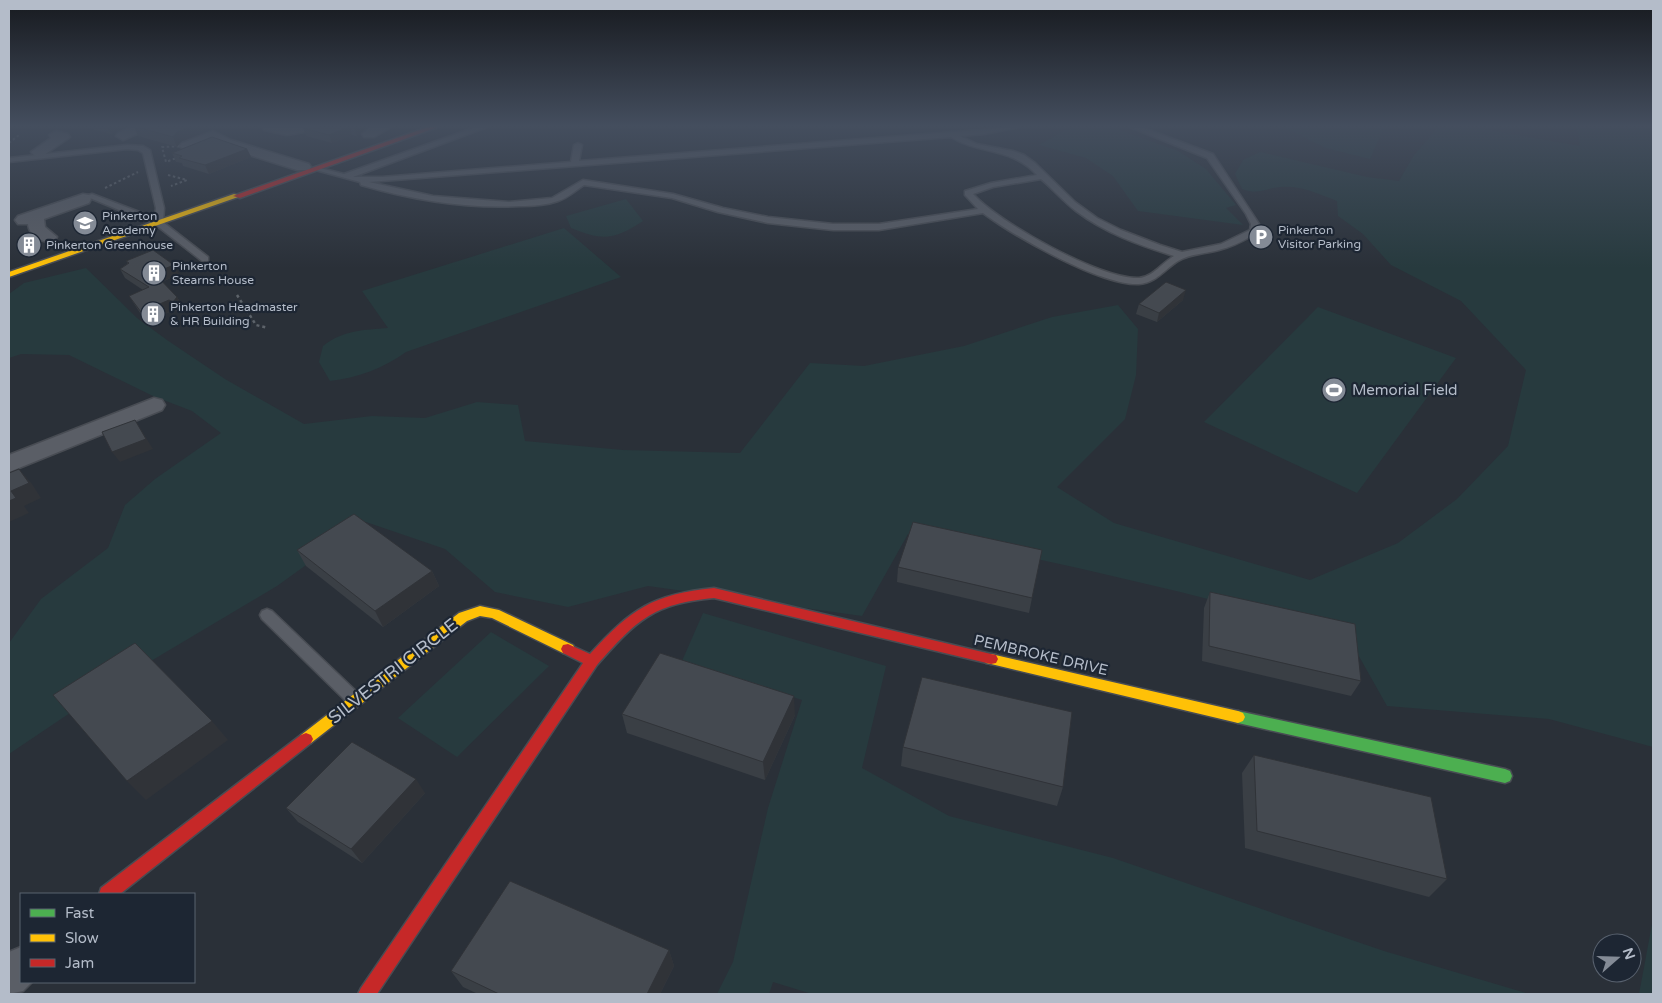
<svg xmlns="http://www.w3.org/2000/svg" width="1662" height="1003" viewBox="0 0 1662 1003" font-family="'Varela Round',sans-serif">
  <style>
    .green { fill: #273a3e }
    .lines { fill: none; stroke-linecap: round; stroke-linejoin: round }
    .lane-casing { stroke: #484c53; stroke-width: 3 }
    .street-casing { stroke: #484c53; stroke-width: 3 }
    .fast-casing { stroke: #484c53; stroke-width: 3 }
    .slow-casing { stroke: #484c53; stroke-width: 3 }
    .jam-casing { stroke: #484c53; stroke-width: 3 }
    .path-far1 { stroke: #5d636a; stroke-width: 2; stroke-dasharray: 2.5 2.5; stroke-linecap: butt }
    .path { stroke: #5d636a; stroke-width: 2.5; stroke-dasharray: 3 3; stroke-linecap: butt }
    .lane { fill: #5a5e66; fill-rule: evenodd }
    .street { fill: #5a5e66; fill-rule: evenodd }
    .fast { fill: #4caf50; fill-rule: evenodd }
    .slow { fill: #ffc107; fill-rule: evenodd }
    .jam { fill: #c62828; fill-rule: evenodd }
    .wall { fill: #3a3f45 }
    .shaded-wall { fill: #303338 }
    .building { fill: #444950; stroke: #303338 }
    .labels { text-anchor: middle; stroke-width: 4.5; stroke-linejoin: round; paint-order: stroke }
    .far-poi-label { font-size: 12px; fill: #b4bcc9; stroke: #1d2633; text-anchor: start }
    .poi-label { font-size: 15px; fill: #b4bcc9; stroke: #1d2633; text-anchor: start }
    .street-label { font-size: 15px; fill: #b4bcc9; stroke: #1d2633 }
    .near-street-label { font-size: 18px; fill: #b4bcc9; stroke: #1d2633 }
  </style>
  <rect width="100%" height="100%" fill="#2a3038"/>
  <!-- green -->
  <g class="green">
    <polygon points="1079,127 1111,127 1178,151 1206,169 1236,205 1226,208 1243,225 1138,211 1113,176 1086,158 1039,145 1065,130"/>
    <polygon points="1283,127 1384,127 1370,159 1326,148"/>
    <path d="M1472,127L1580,146L1577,127H1653V747L1549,719L1387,706L1347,635C1201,596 1056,560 908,534L862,616L648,586L568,607L495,592L445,549L366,522L277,586L119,680L9,754V643L41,599L108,548L125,505L155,479L221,433L192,411L153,396L69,355L21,354L9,358V294L24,283L86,268L137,318L167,340L225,379L304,424L372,416L425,418L477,402L518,405L525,441L623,450L740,453L810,363L864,366L964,346L1052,317L1118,305L1138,329L1136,375L1125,419L1057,487L1114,523L1310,580L1398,543L1457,499L1508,446L1526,370L1461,301L1391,265L1363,234L1338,216L1337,201C1319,194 1300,185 1280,187C1263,189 1259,195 1242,189L1235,174L1243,160L1260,152L1367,177L1399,181L1414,155L1437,129Z"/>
    <path d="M626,199L643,221C614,240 603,241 571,228L566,216Z"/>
    <path d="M564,228L621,277L406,352C384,368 357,378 330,381L319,362L323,346C343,330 364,330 388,328L362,291Z"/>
    <polygon points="1318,307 1456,358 1357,493 1204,422"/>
    <polygon points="703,613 886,666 862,768 949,816 1113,858 1384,951 1529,994 812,994 773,982 769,994 717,994 733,962 768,808 802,700 682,661"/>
    <polygon points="491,632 549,666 457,757 398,718"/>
    <polygon points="1653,919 1653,994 1639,994"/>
  </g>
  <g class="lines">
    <defs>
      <g id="lane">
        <path d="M476,127H487L353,177H382L571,162L574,145L578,143L582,145L579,161L1019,127L984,134L960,136L977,144L1013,151L1024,155L1035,163L1075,202L1097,218L1121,230L1160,245L1182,252L1221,244L1250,230L1251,224L1246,214L1207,158L1130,127H1141L1213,154L1259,224L1257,233C1246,239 1235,246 1222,249C1208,254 1191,253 1178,261C1165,269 1156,283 1139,284C1101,286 1014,236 983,213L879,230H833L768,223L718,212L672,198L584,185C576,190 568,198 558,201C547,205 533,206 520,206C467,209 413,200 361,185L360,182L312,169L316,167L344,174ZM951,137C980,155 1012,147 1037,175L991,183L965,191V195L978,209L879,224H833L768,217L723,208L673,194L583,180L552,198L509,202L433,196L369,182ZM1041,179C1053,189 1063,201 1076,211C1105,233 1139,245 1174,256C1163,262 1153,277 1139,278C1101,280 998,222 973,194L993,187Z"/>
        <polygon points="127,145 143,146 150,150 164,208 163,222 208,257 208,261 202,261 156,225 85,196 92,194 155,218 156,208 143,153 138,150 127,149 9,162 9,158"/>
        <polygon points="267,609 272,611 360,695 363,700 360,705 355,706 350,705 262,619 260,615 262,611"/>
      </g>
      <g id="street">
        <polygon points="132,127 153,127 123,140 116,136 118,133"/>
        <polygon points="262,127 317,127 315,130 287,135 264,130"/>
        <polygon points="371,127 391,127 374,137 364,137 362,134"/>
        <polygon points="56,131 68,134 70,137 44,155 34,155 31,152 51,138 49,135"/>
        <polygon points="213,131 231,140 309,164 311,167 309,170 297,170 221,146 212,141 187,151 179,146 182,143"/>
        <path d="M83,194L89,195L91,199L89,203L44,219L45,227L57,237L54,241C43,244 29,236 28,224H18L15,220L18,216Z"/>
        <polygon points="154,398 162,400 165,405 162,410 9,472 9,455"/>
        <polygon points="21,947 21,982 32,982 23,991 9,994 9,952"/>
      </g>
      <polygon id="fast" points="1238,711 1505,769 1510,771 1512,776 1510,781 1505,783 1238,723 1233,721 1231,717 1233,713"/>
      <g id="slow">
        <polygon points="234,194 241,196 9,277 9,272"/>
        <polygon points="480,606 499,610 573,645 575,649 573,653 568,654 563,653 492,618 480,616 467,621 311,743 306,745 301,743 299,739 301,735 459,613"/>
        <polygon points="991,654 1238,711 1243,713 1245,717 1243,721 1238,723 991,664 986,663 984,659 986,655"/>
      </g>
      <g id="jam">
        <polygon points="428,127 438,127 240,198 233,196"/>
        <path d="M714,588L991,654L996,655L998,659L996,663L991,664L714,598C652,604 637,620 597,665L377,994H358L361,988L583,663L563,653L561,649L563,645L568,644L590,654C631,609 653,594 714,588Z"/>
        <polygon points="306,733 311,735 313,739 311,743 120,894 99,894 101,888 301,735"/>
      </g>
    </defs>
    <!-- lane casing -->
    <use href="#lane" class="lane-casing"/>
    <!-- street casing -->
    <use href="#street" class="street-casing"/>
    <!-- fast casing -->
    <use href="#fast" class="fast-casing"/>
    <!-- slow casing -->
    <use href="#slow" class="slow-casing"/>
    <!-- jam casing -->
    <use href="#jam" class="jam-casing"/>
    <!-- path-far1 -->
    <g class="path-far1">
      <polyline points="9,143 19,135"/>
      <polygon points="187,146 200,149 166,162 162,147"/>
      <polyline points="168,175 187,180 171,186"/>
      <polyline points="105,188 138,172"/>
    </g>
    <!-- path -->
    <polyline class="path" points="237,295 256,325 268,328"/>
    <!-- lane -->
    <use href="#lane" class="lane"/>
    <!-- street -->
    <use href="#street" class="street"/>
    <!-- fast -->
    <use href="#fast" class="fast"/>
    <!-- slow -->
    <use href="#slow" class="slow"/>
    <!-- jam -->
    <use href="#jam" class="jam"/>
  </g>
  <!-- wall -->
  <g class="wall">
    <polygon points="84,127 126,127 111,134"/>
    <polygon points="134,127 207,128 203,129 205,132 181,141 177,147 138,136"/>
    <polygon points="304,127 368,127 357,136 352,135 332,143 306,136 303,128"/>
    <polygon points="247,149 251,157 209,174 183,166 182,163 176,162 172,153"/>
    <polygon points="126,261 179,274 162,282 177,297 183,307 178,312 174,310 146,322 129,296 143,290 125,278 120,269 128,263"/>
    <polygon points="1183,300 1157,322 1136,314 1139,304"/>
    <polygon points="297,550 432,571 439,586 383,627 306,566"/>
    <polygon points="898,567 1032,598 1029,613 897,582"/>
    <polygon points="1210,592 1361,681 1351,696 1202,661 1204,608"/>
    <polygon points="622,714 795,715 765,780 627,733"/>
    <polygon points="903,747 1063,787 1057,806 901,766"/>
    <polygon points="1254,755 1447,879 1429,897 1245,848 1242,773"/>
    <polygon points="425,793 362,863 298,822 286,808"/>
    <polygon points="669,950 674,966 660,994 478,994 463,987 451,971"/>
  </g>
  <!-- shaded-wall -->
  <g class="shaded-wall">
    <polygon points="107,127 126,127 111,134"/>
    <polygon points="189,127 207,128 203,129 205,132 181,141 177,147 173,137 177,132"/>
    <polygon points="348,127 350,127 352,135 332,143 329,135"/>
    <polygon points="355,127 368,127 357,136 354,128"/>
    <polygon points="247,149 251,157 209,174 205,165"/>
    <polygon points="174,265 179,274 159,283 154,273"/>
    <polygon points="1186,290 1183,300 1157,322 1159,313"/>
    <polygon points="177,297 183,307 178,312 173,302"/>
    <polygon points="169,300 174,310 146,322 141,312"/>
    <polygon points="135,420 153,449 120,462 112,452"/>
    <polygon points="19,469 32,484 41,498 24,506 29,513 9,522 9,501 11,491"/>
    <polygon points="432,571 439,586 383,627 375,611"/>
    <polygon points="794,696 795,715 765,780 763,762"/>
    <polygon points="212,721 228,740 146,800 127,781"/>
    <polygon points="416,779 425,793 362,863 351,849"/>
    <polygon points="669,950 674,966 660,994 647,994"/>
  </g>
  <!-- building -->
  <g class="building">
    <polygon points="137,127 189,127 177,132 173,137"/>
    <polygon points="304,127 348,127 329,135 303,128"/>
    <polygon points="212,137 247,149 205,165 179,158 182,156 172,153"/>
    <polygon points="153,250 174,265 154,273 177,297 173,302 169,300 141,312 129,296 149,287 120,269 129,263 126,261"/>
    <polygon points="1166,282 1186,290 1159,313 1139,304"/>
    <polygon points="135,420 146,439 112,452 102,432"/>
    <polygon points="19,469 29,483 11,491 16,498 9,501 9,473"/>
    <polygon points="354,514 432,571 375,611 297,550"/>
    <polygon points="913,522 1042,550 1032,598 898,567"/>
    <polygon points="1210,592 1355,624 1361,681 1209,646"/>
    <polygon points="135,643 212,721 127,781 53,695"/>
    <polygon points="660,653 794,696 763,762 622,714"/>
    <polygon points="922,677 1072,712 1063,787 903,747"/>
    <polygon points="352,742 416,779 351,849 286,808"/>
    <polygon points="1254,755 1431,797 1447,879 1257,831"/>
    <polygon points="510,881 669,950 647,994 499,994 451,971"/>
  </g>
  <!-- sky -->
  <linearGradient id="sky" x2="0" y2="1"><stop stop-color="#171a1f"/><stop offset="0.47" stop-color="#444e5e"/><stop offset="1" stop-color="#444e5e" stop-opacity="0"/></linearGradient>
  <rect width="1662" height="268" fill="url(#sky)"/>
  <!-- icons -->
  <defs>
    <symbol id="school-disc" viewBox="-11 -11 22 22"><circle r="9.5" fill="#848b96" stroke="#1d2633"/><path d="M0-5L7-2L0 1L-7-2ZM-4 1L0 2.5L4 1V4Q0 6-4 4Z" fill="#fff"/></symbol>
    <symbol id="parking-disc" viewBox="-11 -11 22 22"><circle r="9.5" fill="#848b96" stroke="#1d2633"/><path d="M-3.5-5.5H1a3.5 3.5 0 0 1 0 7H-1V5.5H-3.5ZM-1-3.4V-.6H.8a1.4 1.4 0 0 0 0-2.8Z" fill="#fff"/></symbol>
    <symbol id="building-disc" viewBox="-11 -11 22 22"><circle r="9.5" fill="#848b96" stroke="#1d2633"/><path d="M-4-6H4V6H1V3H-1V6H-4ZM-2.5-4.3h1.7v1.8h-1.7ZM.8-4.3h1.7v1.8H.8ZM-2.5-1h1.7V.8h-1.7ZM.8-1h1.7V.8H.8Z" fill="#fff"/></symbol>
    <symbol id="stadium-disc" viewBox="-11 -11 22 22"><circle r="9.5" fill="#848b96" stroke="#1d2633"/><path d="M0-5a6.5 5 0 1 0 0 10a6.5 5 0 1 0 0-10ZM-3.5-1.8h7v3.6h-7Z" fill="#fff"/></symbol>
  </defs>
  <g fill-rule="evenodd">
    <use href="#school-disc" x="71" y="209" width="28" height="28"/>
    <use href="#parking-disc" x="1247" y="223" width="28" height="28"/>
    <use href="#building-disc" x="15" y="231" width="28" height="28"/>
    <use href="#building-disc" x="140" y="259" width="28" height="28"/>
    <use href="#building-disc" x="139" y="300" width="28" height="28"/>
    <use href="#stadium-disc" x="1320" y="376" width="28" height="28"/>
  </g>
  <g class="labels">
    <!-- far-poi labels -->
    <g class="far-poi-label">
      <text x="102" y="220">Pinkerton<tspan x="102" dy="14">Academy</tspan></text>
      <text x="1278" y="234">Pinkerton<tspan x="1278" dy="14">Visitor Parking</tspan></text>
      <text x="46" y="249">Pinkerton Greenhouse</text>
      <text x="172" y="270">Pinkerton<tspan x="172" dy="14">Stearns House</tspan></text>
      <text x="170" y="311">Pinkerton Headmaster<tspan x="170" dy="14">&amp; HR Building</tspan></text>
    </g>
    <!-- poi labels -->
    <g class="poi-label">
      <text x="1352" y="395">Memorial Field</text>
    </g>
    <!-- street labels -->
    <g class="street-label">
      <text transform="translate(1041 655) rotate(13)" y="5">PEMBROKE DRIVE</text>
    </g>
    <!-- near-street labels -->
    <g class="near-street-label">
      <text transform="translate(393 671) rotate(-38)" y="6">SILVESTRI CIRCLE</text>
    </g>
  </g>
  <!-- border -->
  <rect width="1662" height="1003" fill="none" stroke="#b4bcc9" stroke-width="20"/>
  <!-- legend -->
  <rect x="20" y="893" width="175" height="90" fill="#1d2633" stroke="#59626f"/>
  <rect x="30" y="909" width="25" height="8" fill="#4caf50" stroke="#59626f"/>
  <text x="65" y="918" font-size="15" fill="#b4bcc9">Fast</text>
  <rect x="30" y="934" width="25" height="8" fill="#ffc107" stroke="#59626f"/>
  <text x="65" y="943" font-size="15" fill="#b4bcc9">Slow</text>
  <rect x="30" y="959" width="25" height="8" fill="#c62828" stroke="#59626f"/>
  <text x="65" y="968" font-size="15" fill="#b4bcc9">Jam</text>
  <!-- north arrow -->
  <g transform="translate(1617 958) rotate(70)"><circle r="24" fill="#1d2633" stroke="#59626f"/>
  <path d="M0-4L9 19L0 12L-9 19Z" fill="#848b96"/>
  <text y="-8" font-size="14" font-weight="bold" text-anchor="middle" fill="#b4bcc9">N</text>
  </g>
</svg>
